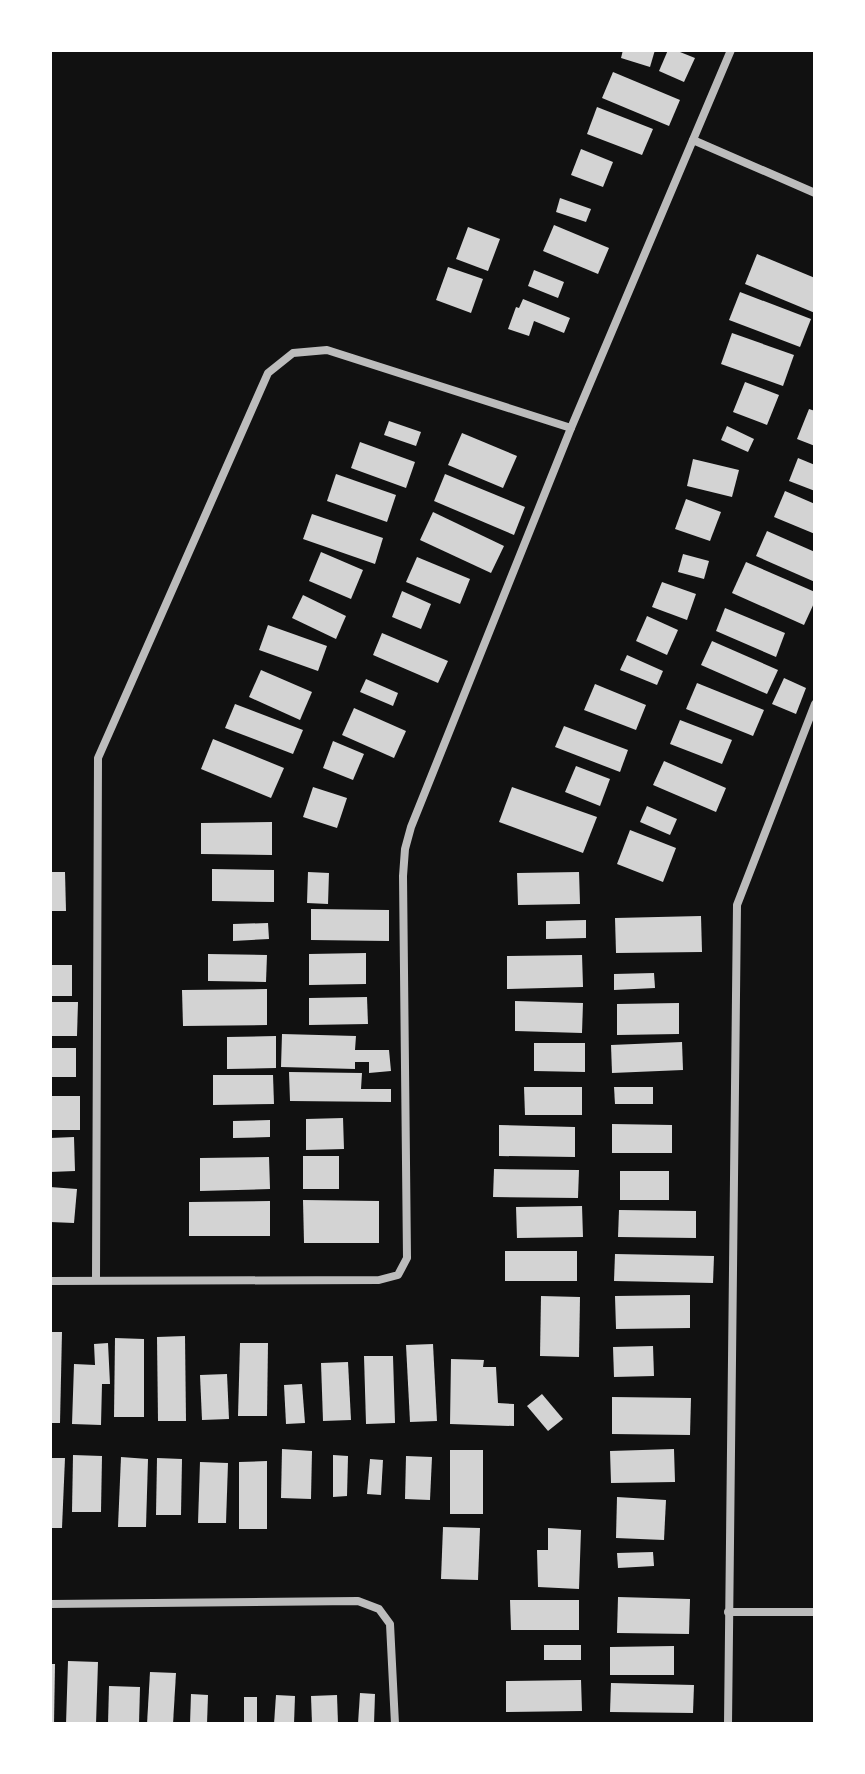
<svg xmlns="http://www.w3.org/2000/svg" width="865" height="1774" viewBox="0 0 865 1774" font-family="Spectral,serif">
  <style>
    .building { fill: #d3d3d3 }
    .lines { fill: none; stroke-linecap: round; stroke-linejoin: round }
    .minor { stroke: #bcbcbc; stroke-width: 8 }
  </style>
  <rect width="100%" height="100%" fill="#111"/>
  <!-- building -->
  <g class="building">
    <polygon points="623,50 655,50 650,67 621,58"/>
    <polygon points="668,50 675,50 695,58 684,82 659,71"/>
    <polygon points="613,72 680,100 669,126 602,98"/>
    <polygon points="597,107 653,129 642,155 587,134"/>
    <polygon points="581,149 613,162 603,187 571,175"/>
    <polygon points="560,198 591,209 586,222 556,212"/>
    <polygon points="554,225 609,248 598,274 543,251"/>
    <polygon points="468,227 500,239 488,271 456,259"/>
    <polygon points="757,254 815,278 815,313 745,284"/>
    <polygon points="448,267 483,279 471,313 436,300"/>
    <polygon points="534,270 564,282 558,298 528,286"/>
    <polygon points="740,292 811,319 800,347 729,320"/>
    <polygon points="523,299 570,318 564,333 534,321 529,336 508,329 516,307 519,308"/>
    <polygon points="732,333 794,355 783,386 721,364"/>
    <polygon points="745,382 779,395 767,425 733,412"/>
    <polygon points="809,409 815,411 815,446 797,439"/>
    <polygon points="389,421 421,432 416,446 384,435"/>
    <polygon points="727,426 754,439 748,452 721,440"/>
    <polygon points="462,433 517,456 503,488 448,465"/>
    <polygon points="360,442 415,462 406,488 351,468"/>
    <polygon points="798,458 815,465 815,491 789,481"/>
    <polygon points="693,459 739,470 732,497 687,486"/>
    <polygon points="336,474 396,495 387,522 327,501"/>
    <polygon points="445,474 525,507 514,535 434,501"/>
    <polygon points="785,491 815,504 815,534 774,517"/>
    <polygon points="686,499 721,512 710,541 675,529"/>
    <polygon points="433,512 504,546 491,573 420,540"/>
    <polygon points="312,514 383,538 375,564 303,539"/>
    <polygon points="767,531 815,552 815,582 756,556"/>
    <polygon points="321,552 363,570 351,599 309,581"/>
    <polygon points="683,554 709,561 704,579 678,572"/>
    <polygon points="417,557 470,579 460,604 406,582"/>
    <polygon points="746,562 815,592 815,601 804,625 732,593"/>
    <polygon points="662,582 696,594 687,620 652,607"/>
    <polygon points="402,591 431,604 421,629 392,617"/>
    <polygon points="303,595 346,616 336,639 292,618"/>
    <polygon points="725,608 785,633 776,657 716,631"/>
    <polygon points="647,616 678,630 667,655 636,641"/>
    <polygon points="268,625 327,646 318,671 259,650"/>
    <polygon points="382,633 448,661 438,683 373,655"/>
    <polygon points="712,641 778,670 767,694 701,665"/>
    <polygon points="627,655 663,671 657,685 620,670"/>
    <polygon points="261,670 312,692 300,720 249,697"/>
    <polygon points="784,678 806,688 796,714 772,704"/>
    <polygon points="366,679 398,693 393,706 360,692"/>
    <polygon points="697,683 764,710 753,736 686,709"/>
    <polygon points="595,684 646,705 636,730 584,710"/>
    <polygon points="235,704 303,730 293,754 225,728"/>
    <polygon points="354,708 406,731 394,758 342,735"/>
    <polygon points="680,720 732,740 722,764 670,744"/>
    <polygon points="564,726 628,750 620,772 555,747"/>
    <polygon points="213,739 284,768 271,798 201,769"/>
    <polygon points="333,741 364,754 353,780 323,768"/>
    <polygon points="664,761 726,788 716,812 653,785"/>
    <polygon points="576,766 610,779 600,806 565,792"/>
    <polygon points="313,787 347,798 337,828 303,817"/>
    <polygon points="512,787 597,817 583,853 499,822"/>
    <polygon points="647,806 677,819 670,835 640,822"/>
    <polygon points="272,822 272,855 201,854 201,823"/>
    <polygon points="630,830 676,848 663,882 617,864"/>
    <polygon points="212,869 274,870 274,902 212,901"/>
    <polygon points="50,872 65,872 66,911 50,911"/>
    <polygon points="308,872 329,873 328,904 307,903"/>
    <polygon points="579,872 580,904 518,905 517,873"/>
    <polygon points="311,909 389,910 389,941 311,940"/>
    <polygon points="701,916 702,952 616,953 615,918"/>
    <polygon points="586,920 586,938 546,939 546,921"/>
    <polygon points="268,923 269,939 233,941 233,924"/>
    <polygon points="366,953 366,984 309,985 309,954"/>
    <polygon points="208,954 267,955 266,982 208,981"/>
    <polygon points="582,955 583,987 507,989 507,956"/>
    <rect x="50" y="965" width="22" height="31"/>
    <polygon points="654,973 655,988 614,990 614,974"/>
    <polygon points="267,989 267,1025 183,1026 182,990"/>
    <polygon points="367,997 368,1024 309,1025 309,998"/>
    <polygon points="515,1001 583,1003 582,1033 515,1031"/>
    <polygon points="50,1002 78,1002 77,1036 50,1036"/>
    <polygon points="679,1003 679,1034 617,1035 617,1004"/>
    <polygon points="282,1034 356,1036 355,1050 389,1050 391,1071 369,1073 369,1062 355,1062 355,1069 281,1067"/>
    <polygon points="276,1036 276,1068 227,1069 227,1037"/>
    <polygon points="682,1042 683,1070 612,1073 611,1045"/>
    <polygon points="534,1043 585,1043 585,1072 534,1071"/>
    <rect x="50" y="1048" width="26" height="29"/>
    <polygon points="289,1072 362,1073 361,1089 391,1089 391,1102 290,1101"/>
    <polygon points="213,1075 273,1075 274,1104 213,1105"/>
    <polygon points="524,1087 582,1087 582,1115 525,1115"/>
    <polygon points="614,1087 653,1087 653,1104 615,1104"/>
    <rect x="50" y="1096" width="30" height="34"/>
    <polygon points="343,1118 344,1149 306,1150 306,1119"/>
    <polygon points="270,1120 270,1137 233,1138 233,1121"/>
    <polygon points="612,1124 672,1125 672,1153 612,1153"/>
    <polygon points="499,1125 575,1127 575,1157 499,1156"/>
    <polygon points="74,1137 75,1171 50,1172 50,1138"/>
    <rect x="303" y="1156" width="36" height="33"/>
    <polygon points="269,1157 270,1189 200,1191 200,1158"/>
    <polygon points="494,1169 579,1170 578,1198 493,1197"/>
    <rect x="620" y="1171" width="49" height="29"/>
    <polygon points="50,1187 77,1189 74,1223 50,1222"/>
    <polygon points="303,1200 379,1201 379,1243 304,1243"/>
    <polygon points="270,1201 270,1236 189,1236 189,1202"/>
    <polygon points="582,1206 583,1237 517,1238 516,1207"/>
    <polygon points="619,1210 696,1211 696,1238 618,1237"/>
    <rect x="505" y="1251" width="72" height="30"/>
    <polygon points="615,1254 714,1256 713,1283 614,1281"/>
    <polygon points="690,1295 690,1328 616,1329 615,1296"/>
    <polygon points="541,1296 580,1297 579,1357 540,1356"/>
    <polygon points="50,1332 62,1332 60,1423 50,1423"/>
    <polygon points="185,1336 186,1421 158,1421 157,1337"/>
    <polygon points="115,1338 144,1339 144,1417 114,1417"/>
    <polygon points="108,1343 110,1384 102,1384 101,1425 72,1424 74,1364 95,1365 94,1344"/>
    <polygon points="240,1343 268,1343 267,1416 238,1416"/>
    <polygon points="433,1344 437,1421 410,1422 406,1345"/>
    <polygon points="653,1346 654,1376 614,1377 613,1347"/>
    <polygon points="364,1356 393,1356 395,1423 366,1424"/>
    <polygon points="451,1359 484,1360 483,1367 496,1367 498,1403 514,1404 514,1426 450,1424"/>
    <polygon points="348,1362 351,1420 323,1421 321,1363"/>
    <polygon points="227,1374 229,1419 202,1420 200,1375"/>
    <polygon points="302,1384 305,1423 286,1424 284,1385"/>
    <polygon points="542,1394 563,1419 548,1431 527,1406"/>
    <polygon points="612,1397 691,1398 690,1435 612,1434"/>
    <polygon points="282,1449 312,1451 311,1499 281,1498"/>
    <polygon points="674,1449 675,1482 611,1483 610,1451"/>
    <rect x="450" y="1450" width="33" height="64"/>
    <polygon points="73,1455 102,1456 101,1512 72,1512"/>
    <polygon points="333,1455 348,1456 347,1496 333,1497"/>
    <polygon points="406,1456 432,1457 430,1500 405,1499"/>
    <polygon points="121,1457 148,1459 146,1527 118,1527"/>
    <polygon points="50,1458 65,1458 62,1528 50,1528"/>
    <polygon points="157,1458 182,1459 181,1515 156,1515"/>
    <polygon points="370,1459 383,1460 381,1495 367,1494"/>
    <polygon points="267,1461 267,1529 239,1529 239,1462"/>
    <polygon points="200,1462 228,1463 226,1523 198,1523"/>
    <polygon points="617,1497 666,1500 664,1540 616,1538"/>
    <polygon points="443,1527 480,1528 478,1580 441,1579"/>
    <polygon points="548,1528 581,1530 579,1589 538,1587 537,1550 548,1550"/>
    <polygon points="653,1552 654,1566 618,1568 617,1553"/>
    <polygon points="618,1597 690,1599 689,1634 617,1633"/>
    <polygon points="510,1600 579,1600 579,1630 511,1630"/>
    <rect x="544" y="1645" width="37" height="15"/>
    <polygon points="674,1646 674,1675 610,1675 610,1647"/>
    <polygon points="68,1661 98,1662 96,1724 66,1724"/>
    <polygon points="50,1664 55,1664 54,1724 50,1724"/>
    <polygon points="150,1672 176,1673 173,1724 147,1724"/>
    <polygon points="581,1680 582,1711 506,1712 506,1681"/>
    <polygon points="611,1683 694,1685 693,1713 610,1712"/>
    <polygon points="109,1686 140,1687 139,1724 108,1724"/>
    <polygon points="360,1693 375,1694 374,1724 358,1724"/>
    <polygon points="191,1694 208,1695 207,1724 190,1724"/>
    <polygon points="276,1695 295,1696 294,1724 274,1724"/>
    <polygon points="337,1695 338,1724 312,1724 311,1696"/>
    <rect x="244" y="1697" width="13" height="27"/>
  </g>
  <g class="lines">
    <!-- minor -->
    <g class="minor">
      <polyline points="693,140 815,193"/>
      <polyline points="96,1279 98,758 268,373 293,353 327,350 571,428"/>
      <polyline points="50,1281 379,1280 398,1275 407,1258 403,876 405,849 411,827 571,428 731,50"/>
      <polyline points="50,1604 358,1601 379,1609 390,1624 395,1724"/>
      <polyline points="728,1612 815,1612"/>
      <polyline points="728,1724 737,905 815,704"/>
    </g>
  </g>
  <!-- border -->
  <rect width="865" height="1774" fill="none" stroke="#ffffff" stroke-width="104"/>
</svg>
